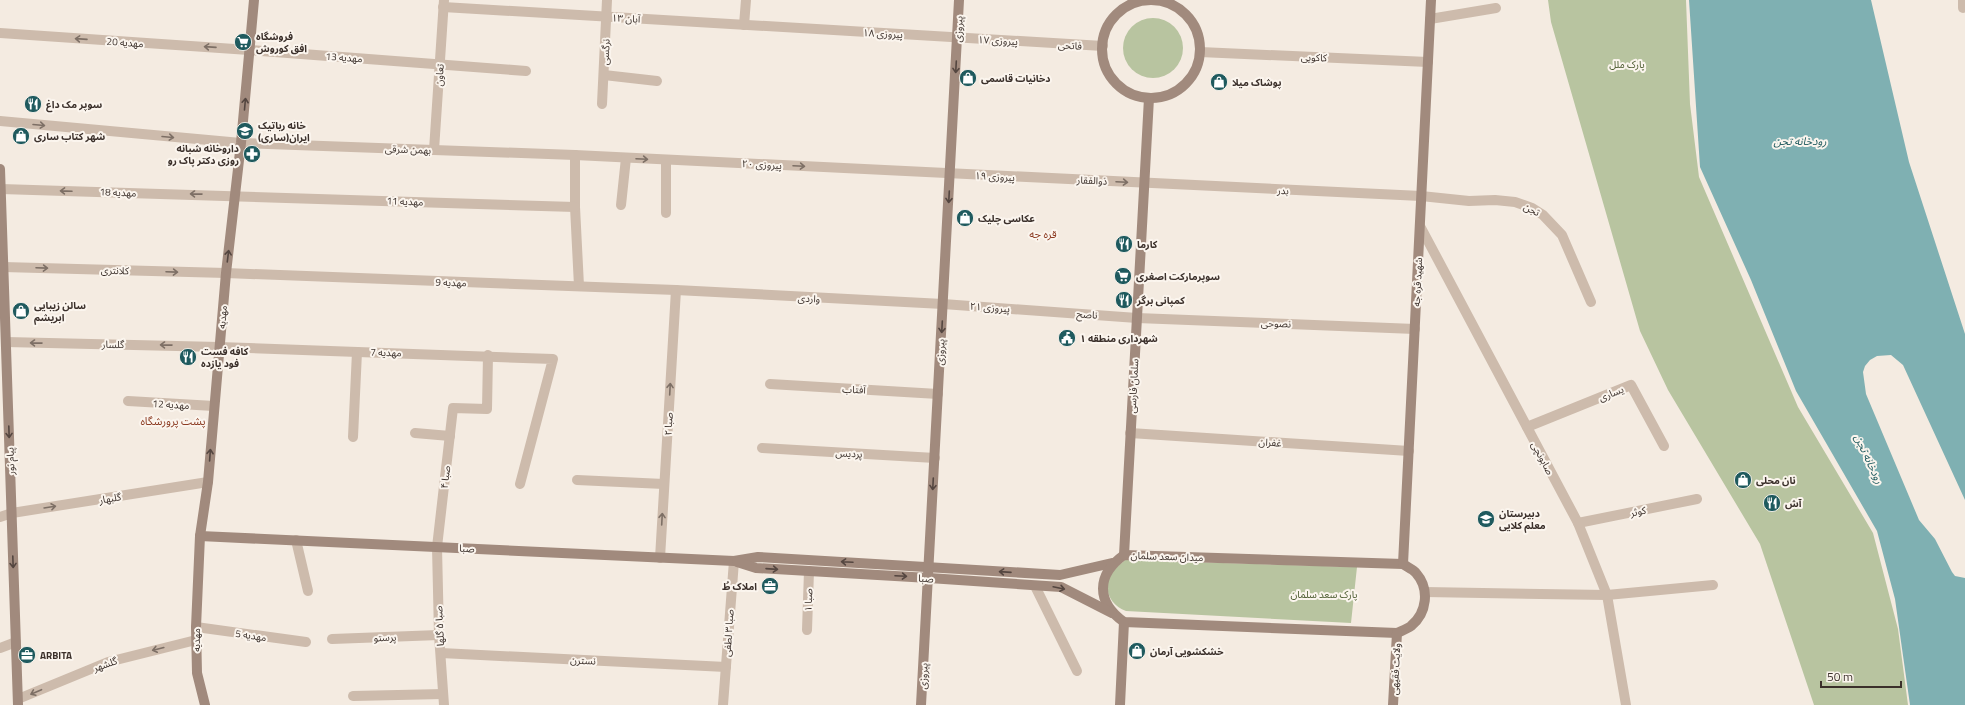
<svg xmlns="http://www.w3.org/2000/svg" width="1965" height="705" viewBox="0 0 1965 705" font-family="'Titillium Web','Noto Sans Arabic',sans-serif">
  <style>
    .green { fill: #b8c4a0 }
    .water { fill: #7fb0b2 }
    .lines { fill: none; stroke-linecap: round; stroke-linejoin: round }
    .street { stroke: #cdbbac; stroke-width: 10 }
    .secondary { stroke: #a18a7d; stroke-width: 10 }
    .oneway { stroke: #7d6f65 }
    .oneway2 { stroke: #544640 }
    .labels { text-anchor: middle; stroke-width: 4; stroke-linejoin: round; paint-order: stroke }
    .street-label { font-size: 10px; fill: #3b302b; stroke: #fbf5ee }
    .poi-label { font-size: 10px; font-weight: bold; fill: #3b302b; stroke: #fbf5ee; text-anchor: start }
    .park-label { font-size: 10px; fill: #4a5a2e; stroke: #fbf5ee }
    .water-label { font-size: 11px; font-style: italic; fill: #1f5a5e; stroke: #fbf5ee }
    .neighbourhood-label { font-size: 11px; fill: #8c3b22; stroke: #fbf5ee }
  </style>
  <rect width="100%" height="100%" fill="#f4ebe1"/>
  <!-- green -->
  <g class="green">
    <polygon points="1548,0 1686,0 1690,104 1699,177 1798,407 1873,533 1898,629 1908,705 1814,705 1760,544 1668,390 1640,331 1551,22"/>
    <circle cx="1153" cy="48" r="30"/>
    <path d="M1125,560L1357,567L1351,623L1126,611C1109,605 1101,586 1113,570C1116,567 1122,563 1125,560Z"/>
  </g>
  <!-- water -->
  <polygon class="water" points="1689,0 1871,0 1909,162 1965,334 1965,500 1903,365 1891,355 1877,356 1870,360 1865,366 1863,372 1866,394 1919,520 1935,539 1952,572 1955,576 1965,578 1965,705 1910,705 1895,599 1877,531 1796,391 1751,280 1700,167"/>
  <g class="lines">
    <!-- street -->
    <g class="street">
      <polyline points="1963,0 1963,8"/>
      <polyline points="443,7 1103,46"/>
      <polyline points="1430,19 1496,8"/>
      <polyline points="744,25 746,0"/>
      <polyline points="0,33 249,50 526,71"/>
      <polyline points="1200,52 1428,62"/>
      <polyline points="604,75 657,81"/>
      <polyline points="602,104 607,0"/>
      <polyline points="0,121 241,143 575,155 1421,196 1469,201 1495,200 1515,202 1532,208 1543,215 1562,235 1591,302"/>
      <polyline points="434,150 444,0"/>
      <polyline points="575,155 575,207 579,286"/>
      <polyline points="1,189 575,207"/>
      <polyline points="621,205 626,158"/>
      <polyline points="666,213 666,160"/>
      <polyline points="1420,226 1578,523 1607,595 1626,705"/>
      <polyline points="3,267 226,273 676,290 943,304 1137,318 1415,329"/>
      <polyline points="6,342 219,347 553,359 520,484"/>
      <polyline points="770,384 938,394"/>
      <polyline points="128,401 214,406"/>
      <polyline points="1527,427 1631,385 1664,446"/>
      <polyline points="415,433 450,436"/>
      <polyline points="1130,433 1409,451"/>
      <polyline points="353,437 357,352"/>
      <polyline points="762,448 935,458"/>
      <polyline points="577,480 664,484"/>
      <polyline points="0,517 12,513 208,482"/>
      <polyline points="1578,523 1697,499"/>
      <polyline points="296,540 308,591"/>
      <polyline points="660,558 676,290"/>
      <polyline points="1035,586 1077,671"/>
      <polyline points="1425,592 1607,595 1713,585"/>
      <polyline points="196,627 306,642"/>
      <polyline points="807,630 809,571"/>
      <polyline points="332,639 439,635"/>
      <polyline points="0,648 16,642"/>
      <polyline points="441,653 726,667"/>
      <polyline points="353,696 443,694"/>
      <polyline points="18,699 108,662 196,640"/>
      <polyline points="444,705 439,635 437,547 453,408 487,409 488,355"/>
      <polyline points="723,705 734,561"/>
    </g>
    <!-- secondary -->
    <g class="secondary">
      <circle cx="1151" cy="49" r="49"/>
      <polyline points="0,169 18,705"/>
      <polyline points="200,536 734,561 758,557 1060,575 1112,563"/>
      <path d="M1124,555L1403,564C1407,567 1413,569 1416,573C1430,589 1427,613 1411,626C1407,629 1401,631 1397,633L1124,622C1096,602 1096,575 1124,555Z"/>
      <polyline points="1124,555 1149,98"/>
      <polyline points="737,562 756,568 929,578 1061,587 1112,613"/>
      <polyline points="1403,564 1431,0"/>
      <polyline points="205,705 197,673 196,627 200,536 208,482 226,273 241,143 254,0"/>
      <polyline points="921,705 959,0"/>
      <polyline points="1120,705 1124,622"/>
      <polyline points="1393,705 1397,633"/>
    </g>
  </g>
  <!-- one-way arrows -->
  <defs><path id="oneway-shaft" d="M-6 0H5M1.5-3L5.5 0L1.5 3" fill="none" stroke-width="1.6" stroke-linecap="round" stroke-linejoin="round"/></defs>
  <g class="oneway">
    <use href="#oneway-shaft" transform="translate(81 39) rotate(-176)"/>
    <use href="#oneway-shaft" transform="translate(210 47) rotate(-176)"/>
    <use href="#oneway-shaft" transform="translate(39 125) rotate(5)"/>
    <use href="#oneway-shaft" transform="translate(168 137) rotate(5)"/>
    <use href="#oneway-shaft" transform="translate(642 159) rotate(3)"/>
    <use href="#oneway-shaft" transform="translate(799 166) rotate(3)"/>
    <use href="#oneway-shaft" transform="translate(1122 182) rotate(3)"/>
    <use href="#oneway-shaft" transform="translate(66 191) rotate(-178)"/>
    <use href="#oneway-shaft" transform="translate(196 194) rotate(-179)"/>
    <use href="#oneway-shaft" transform="translate(42 268) rotate(2)"/>
    <use href="#oneway-shaft" transform="translate(172 272) rotate(2)"/>
    <use href="#oneway-shaft" transform="translate(36 343) rotate(-179)"/>
    <use href="#oneway-shaft" transform="translate(166 345) rotate(-179)"/>
    <use href="#oneway-shaft" transform="translate(670 389) rotate(-87)"/>
    <use href="#oneway-shaft" transform="translate(50 507) rotate(-9)"/>
    <use href="#oneway-shaft" transform="translate(662 519) rotate(-87)"/>
    <use href="#oneway-shaft" transform="translate(158 649) rotate(166)"/>
    <use href="#oneway-shaft" transform="translate(36 692) rotate(157)"/>
  </g>
  <g class="oneway2">
    <use href="#oneway-shaft" transform="translate(956 67) rotate(93)"/>
    <use href="#oneway-shaft" transform="translate(245 104) rotate(-85)"/>
    <use href="#oneway-shaft" transform="translate(949 197) rotate(93)"/>
    <use href="#oneway-shaft" transform="translate(228 256) rotate(-83)"/>
    <use href="#oneway-shaft" transform="translate(942 327) rotate(93)"/>
    <use href="#oneway-shaft" transform="translate(9 432) rotate(88)"/>
    <use href="#oneway-shaft" transform="translate(210 455) rotate(-86)"/>
    <use href="#oneway-shaft" transform="translate(933 484) rotate(93)"/>
    <use href="#oneway-shaft" transform="translate(13 562) rotate(88)"/>
    <use href="#oneway-shaft" transform="translate(847 562) rotate(-177)"/>
    <use href="#oneway-shaft" transform="translate(772 569) rotate(4)"/>
    <use href="#oneway-shaft" transform="translate(1005 572) rotate(-176)"/>
    <use href="#oneway-shaft" transform="translate(901 576) rotate(3)"/>
    <use href="#oneway-shaft" transform="translate(1059 588) rotate(12)"/>
  </g>
  <!-- icons -->
  <defs>
    <symbol id="supermarket-disc" viewBox="-11 -11 22 22"><circle r="9.5" fill="#1f5a5e" stroke="#fbf5ee"/><path d="M-6-5.5h2.5l.6 2H6L4.5 2H-2.5L-4.4-4H-6ZM-1.5 3.2a1.3 1.3 0 1 0 .1 0ZM3 3.2a1.3 1.3 0 1 0 .1 0Z" fill="#fff"/></symbol>
    <symbol id="shop-disc" viewBox="-11 -11 22 22"><circle r="9.5" fill="#1f5a5e" stroke="#fbf5ee"/><path d="M-5-2.5h2.3a2.7 3.5 0 0 1 5.4 0H5L5.5 6h-11ZM-1.5-2.5h3a1.5 2.3 0 0 0-3 0Z" fill="#fff"/></symbol>
    <symbol id="restaurant-disc" viewBox="-11 -11 22 22"><circle r="9.5" fill="#1f5a5e" stroke="#fbf5ee"/><path d="M-5-6h1v4h1v-4h1v4h1v-4h1v5L-1.5 .5V6h-2V.5L-5-1ZM5-6V6H3V1.5H1.5Q1.5-4 5-6Z" fill="#fff"/></symbol>
    <symbol id="school-disc" viewBox="-11 -11 22 22"><circle r="9.5" fill="#1f5a5e" stroke="#fbf5ee"/><path d="M0-5L7-2L0 1L-7-2ZM-4 1L0 2.5L4 1V4Q0 6-4 4Z" fill="#fff"/></symbol>
    <symbol id="pharmacy-disc" viewBox="-11 -11 22 22"><circle r="9.5" fill="#1f5a5e" stroke="#fbf5ee"/><path d="M-2-6h4v4h4v4h-4v4h-4v-4h-4v-4h4Z" fill="#fff"/></symbol>
    <symbol id="civic-disc" viewBox="-11 -11 22 22"><circle r="9.5" fill="#1f5a5e" stroke="#fbf5ee"/><path d="M-.6-6.5H3V-4.5H.6V-3L4-1V1h2V6H-6V1h2V-1L-.6-3ZM-1.2 2.5V6h2.4V2.5Z" fill="#fff"/></symbol>
    <symbol id="office-disc" viewBox="-11 -11 22 22"><circle r="9.5" fill="#1f5a5e" stroke="#fbf5ee"/><path d="M-6-3h4V-5.5h4V-3h4V5H-6ZM-1-4.5V-3h2v-1.5ZM-6 0V1H6V0Z" fill="#fff"/></symbol>
  </defs>
  <g fill-rule="evenodd">
    <use href="#supermarket-disc" x="233" y="32" width="20" height="20"/>
    <use href="#shop-disc" x="958" y="68" width="20" height="20"/>
    <use href="#shop-disc" x="1209" y="72" width="20" height="20"/>
    <use href="#restaurant-disc" x="23" y="94" width="20" height="20"/>
    <use href="#school-disc" x="235" y="121" width="20" height="20"/>
    <use href="#shop-disc" x="11" y="126" width="20" height="20"/>
    <use href="#pharmacy-disc" x="242" y="144" width="20" height="20"/>
    <use href="#shop-disc" x="955" y="208" width="20" height="20"/>
    <use href="#restaurant-disc" x="1114" y="234" width="20" height="20"/>
    <use href="#supermarket-disc" x="1113" y="266" width="20" height="20"/>
    <use href="#restaurant-disc" x="1114" y="290" width="20" height="20"/>
    <use href="#shop-disc" x="11" y="301" width="20" height="20"/>
    <use href="#civic-disc" x="1057" y="328" width="20" height="20"/>
    <use href="#restaurant-disc" x="178" y="347" width="20" height="20"/>
    <use href="#shop-disc" x="1733" y="470" width="20" height="20"/>
    <use href="#restaurant-disc" x="1762" y="493" width="20" height="20"/>
    <use href="#school-disc" x="1476" y="509" width="20" height="20"/>
    <use href="#office-disc" x="760" y="576" width="20" height="20"/>
    <use href="#shop-disc" x="1127" y="641" width="20" height="20"/>
    <use href="#office-disc" x="17" y="645" width="20" height="20"/>
  </g>
  <g class="labels">
    <!-- street labels -->
    <g class="street-label">
      <text transform="translate(626 18) rotate(3)" y="4">۱۳ آبان</text>
      <text transform="translate(958 29) rotate(-87)" y="4">پیروزی</text>
      <text transform="translate(883 33) rotate(3)" y="4">پیروزی ١٨</text>
      <text transform="translate(998 40) rotate(3)" y="4">پیروزی ١٧</text>
      <text transform="translate(125 42) rotate(4)" y="4">مهدیه 20</text>
      <text transform="translate(1070 45) rotate(3)" y="4">فاتحی</text>
      <text transform="translate(605 52) rotate(-87)" y="4">نرگسی</text>
      <text transform="translate(344 57) rotate(4)" y="4">مهدیه 13</text>
      <text transform="translate(1314 57) rotate(2)" y="4">کاکویی</text>
      <text transform="translate(439 75) rotate(-86)" y="4">تعاون</text>
      <text transform="translate(408 149) rotate(2)" y="4">بهمن شرقی</text>
      <text transform="translate(762 164) rotate(3)" y="4">پیروزی ٢٠</text>
      <text transform="translate(995 176) rotate(3)" y="4">پیروزی ١٩</text>
      <text transform="translate(1092 180) rotate(3)" y="4">ذوالفقار</text>
      <text transform="translate(1283 190) rotate(3)" y="4">بدر</text>
      <text transform="translate(118 192) rotate(2)" y="4">مهدیه 18</text>
      <text transform="translate(405 201) rotate(2)" y="4">مهدیه 11</text>
      <text transform="translate(1532 209) rotate(26)" y="4">تجن</text>
      <text transform="translate(115 270) rotate(2)" y="4">کلانتری</text>
      <text transform="translate(451 282) rotate(2)" y="4">مهدیه 9</text>
      <text transform="translate(1417 282) rotate(-87)" y="4">شهید قره جه</text>
      <text transform="translate(809 298) rotate(3)" y="4">واردی</text>
      <text transform="translate(990 307) rotate(4)" y="4">پیروزی ٢١</text>
      <text transform="translate(1087 314) rotate(4)" y="4">ناصح</text>
      <text transform="translate(222 317) rotate(-85)" y="4">مهدیه</text>
      <text transform="translate(1276 323) rotate(2)" y="4">نصوحی</text>
      <text transform="translate(113 344) rotate(1)" y="4">گلسار</text>
      <text transform="translate(386 352) rotate(2)" y="4">مهدیه 7</text>
      <text transform="translate(940 352) rotate(-87)" y="4">پیروزی</text>
      <text transform="translate(1133 386) rotate(-87)" y="4">سلمان فارسی</text>
      <text transform="translate(854 389) rotate(3)" y="4">آفتاب</text>
      <text transform="translate(1611 393) rotate(-22)" y="4">یساری</text>
      <text transform="translate(171 404) rotate(3)" y="4">مهدیه 12</text>
      <text transform="translate(668 424) rotate(-87)" y="4">صبا ۲</text>
      <text transform="translate(1270 442) rotate(4)" y="4">غفران</text>
      <text transform="translate(849 453) rotate(3)" y="4">پردیس</text>
      <text transform="translate(1543 458) rotate(62)" y="4">صابونچی</text>
      <text transform="translate(10 461) rotate(-92)" y="4">پیام نور</text>
      <text transform="translate(445 477) rotate(-83)" y="4">صبا ۴</text>
      <text transform="translate(110 498) rotate(-9)" y="4">گلبهار</text>
      <text transform="translate(1638 511) rotate(-12)" y="4">کوثر</text>
      <text transform="translate(467 548) rotate(3)" y="4">صبا</text>
      <text transform="translate(1167 556) rotate(2)" y="4">میدان سعد سلمان</text>
      <text transform="translate(926 578) rotate(4)" y="4">صبا</text>
      <text transform="translate(808 600) rotate(-88)" y="4">صبا ۱</text>
      <text transform="translate(439 626) rotate(-93)" y="4">صبا ۵ گلها</text>
      <text transform="translate(728 633) rotate(-86)" y="4">صبا ۳ لطفی</text>
      <text transform="translate(251 635) rotate(8)" y="4">مهدیه 5</text>
      <text transform="translate(385 637) rotate(-2)" y="4">پرستو</text>
      <text transform="translate(196 640) rotate(-90)" y="4">مهدیه</text>
      <text transform="translate(583 660) rotate(3)" y="4">نسترن</text>
      <text transform="translate(105 664) rotate(-19)" y="4">گلشهر</text>
      <text transform="translate(1395 669) rotate(-87)" y="4">ولایت فقیهی</text>
      <text transform="translate(923 676) rotate(-87)" y="4">پیروزی</text>
    </g>
    <!-- poi labels -->
    <g class="poi-label">
      <text x="256" y="40">فروشگاه<tspan x="256" dy="12">افق کوروش</tspan></text>
      <text x="981" y="82">دخانیات قاسمی</text>
      <text x="1232" y="86">پوشاک میلا</text>
      <text x="46" y="108">سوپر مک داغ</text>
      <text x="258" y="129">خانه رباتیک<tspan x="258" dy="12">ایران(ساری)</tspan></text>
      <text x="34" y="140">شهر کتاب ساری</text>
      <text x="239" y="152" text-anchor="end">داروخانه شبانه<tspan x="239" dy="12">روزی دکتر پاک رو</tspan></text>
      <text x="978" y="222">عکاسی چلیک</text>
      <text x="1137" y="248">کارما</text>
      <text x="1136" y="280">سوپرمارکت اصغری</text>
      <text x="1137" y="304">کمپانی برگر</text>
      <text x="34" y="309">سالن زیبایی<tspan x="34" dy="12">ابریشم</tspan></text>
      <text x="1080" y="342">شهرداری منطقه ۱</text>
      <text x="201" y="355">کافه فست<tspan x="201" dy="12">فود یازده</tspan></text>
      <text x="1756" y="484">نان محلی</text>
      <text x="1785" y="507">آش</text>
      <text x="1499" y="517">دبیرستان<tspan x="1499" dy="12">معلم کلایی</tspan></text>
      <text x="757" y="590" text-anchor="end">املاک طُ</text>
      <text x="1150" y="655">خشکشویی آرمان</text>
      <text x="40" y="659">ARBITA</text>
    </g>
    <!-- park labels -->
    <g class="park-label">
      <text x="1627" y="68">پارک ملل</text>
      <text x="1324" y="598">پارک سعد سلمان</text>
    </g>
    <!-- water labels -->
    <g class="water-label">
      <text x="1800" y="145">رودخانه تجن</text>
      <text transform="translate(1869 459) rotate(65)" y="4">رودخانه تجن</text>
    </g>
    <!-- neighbourhood labels -->
    <g class="neighbourhood-label">
      <text x="1043" y="238">قره جه</text>
      <text x="173" y="425">پشت پرورشگاه</text>
    </g>
  </g>
  <!-- scale -->
  <path d="M1821 681v6h80v-6" fill="none" stroke="#3b302b" stroke-width="2"/>
  <text x="1827" y="681" font-size="12" fill="#3b302b" stroke="#fbf5ee" stroke-width="3" paint-order="stroke">50 m</text>
</svg>
